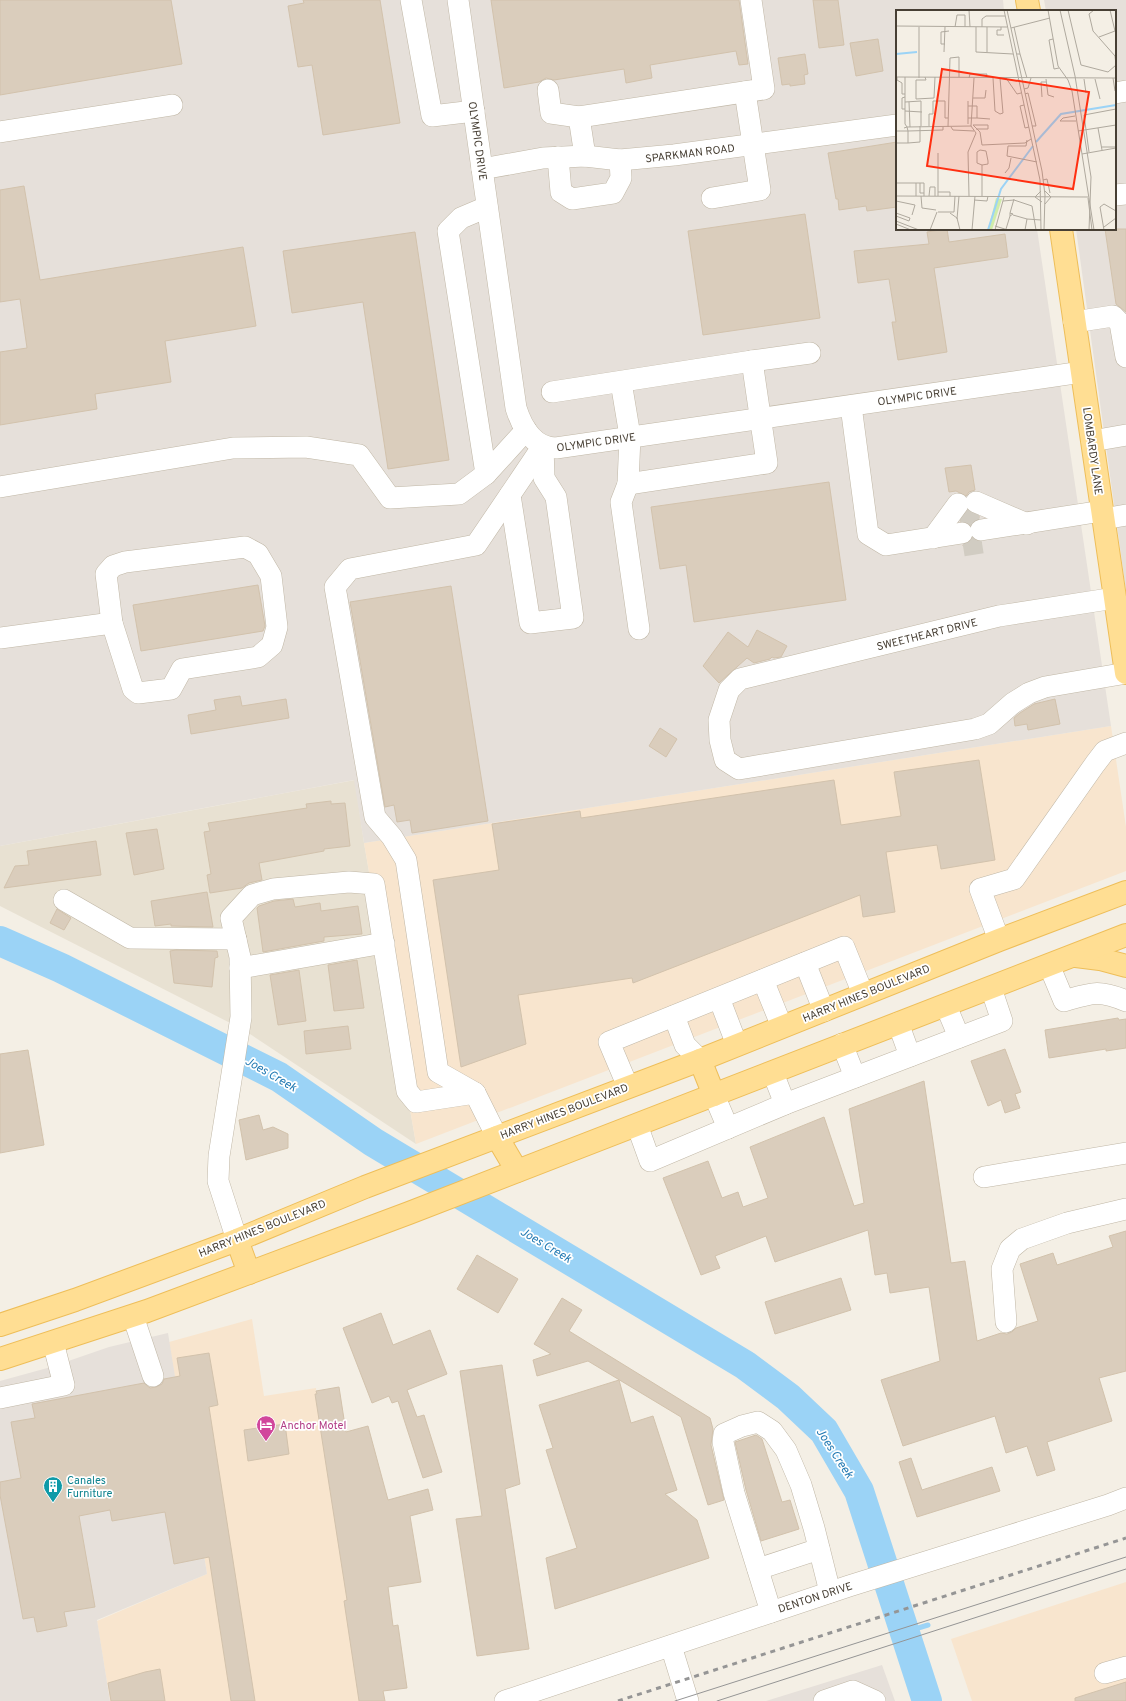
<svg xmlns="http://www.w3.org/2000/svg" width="1126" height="1701" viewBox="0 0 1126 1701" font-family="Overpass,sans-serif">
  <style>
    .residential { fill: #e8e1d2 }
    .commercial { fill: #f8e5ce }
    .industrial { fill: #e6e0da }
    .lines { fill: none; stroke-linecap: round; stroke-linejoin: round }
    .stream { stroke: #9bd3f6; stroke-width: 5 }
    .river { stroke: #9bd3f6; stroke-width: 30 }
    .building { fill: #dacdbc; stroke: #d2c2ac }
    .minor-tunnel { stroke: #d1ccc2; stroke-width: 21; stroke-dasharray: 21 10; stroke-linecap: butt }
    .minor-casing { stroke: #c0b7a6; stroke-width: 22 }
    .major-casing { stroke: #eebe59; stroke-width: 24 }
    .minor { stroke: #fff; stroke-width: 21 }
    .major { stroke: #ffde93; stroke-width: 22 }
    .tram { stroke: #959595; stroke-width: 1 }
    .rail { stroke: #959595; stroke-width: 3; stroke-dasharray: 5 5; stroke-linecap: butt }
    .labels { text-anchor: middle; stroke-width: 3.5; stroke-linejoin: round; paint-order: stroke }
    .street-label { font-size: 11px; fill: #473f34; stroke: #fff }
    .hotel-label { font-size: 11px; fill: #b23c85; stroke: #fff; text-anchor: start }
    .culture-label { font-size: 11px; fill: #0d838f; stroke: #fff; text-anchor: start }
    .water-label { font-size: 12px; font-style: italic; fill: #237ab3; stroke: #fff }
    .inset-river { fill: none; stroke: #9bd3f6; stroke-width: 2 }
    .inset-road { fill: none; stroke: #afa99e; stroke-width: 1 }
    .view { fill: #ff2f11; fill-opacity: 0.15; stroke: #ff2f11; stroke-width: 2 }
    .inset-edge { fill: none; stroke: #473f34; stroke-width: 2 }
  </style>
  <rect width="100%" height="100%" fill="#f4efe5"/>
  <!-- residential -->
  <polygon class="residential" points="355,780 364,843 416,1144 244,1030 0,906 0,846"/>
  <!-- commercial -->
  <g class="commercial">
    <polygon points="1111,726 1126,827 1126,871 416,1144 364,843"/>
    <polygon points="252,1319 264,1396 316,1388 316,1391 339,1387 373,1604 370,1605 385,1701 110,1701 97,1621 207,1574 169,1342"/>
    <polygon points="1126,1582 1126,1701 972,1701 951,1639"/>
  </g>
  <!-- industrial -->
  <g class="industrial">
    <polygon points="0,0 1003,0 1004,11 897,11 897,229 1037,229 1111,726 364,843 354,780 0,846"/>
    <polygon points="1044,0 1126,0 1126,591 1076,229 1115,229 1115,11 1046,11"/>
    <polygon points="168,1333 207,1574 97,1620 110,1701 0,1701 0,1381 51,1367 109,1347"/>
    <polygon points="882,1665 895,1701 766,1701"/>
  </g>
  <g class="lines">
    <!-- stream -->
    <polyline class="stream" points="905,1632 928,1625"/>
    <!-- river -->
    <polyline class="river" points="0,941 61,968 279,1077 373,1142 745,1365 788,1397 824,1431 859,1491 927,1701"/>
  </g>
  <!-- building -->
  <g class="building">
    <polygon points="0,0 171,0 182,64 0,95"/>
    <polygon points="303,0 380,0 400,123 323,135 312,65 298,67 288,6 304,3"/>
    <polygon points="491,0 739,0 748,64 739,65 736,51 650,65 652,78 626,83 624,69 554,80 546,78 539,82 504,88"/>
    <polygon points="813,0 838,0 844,45 819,48"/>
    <polygon points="878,39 883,71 856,76 850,43"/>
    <polygon points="805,54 808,74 804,75 805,84 790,86 790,84 782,85 778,58"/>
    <polygon points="897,142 897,207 867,211 866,206 839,210 838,199 836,199 828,153"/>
    <polygon points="24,186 40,280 243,247 256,326 165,341 171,382 95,394 97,409 0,425 0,352 27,348 20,299 0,302 0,190"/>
    <polygon points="805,214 820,318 703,335 688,231"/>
    <polygon points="947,229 949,242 1005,234 1008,257 934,268 947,352 898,360 892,322 896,322 889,279 858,283 854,251 929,244 927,232"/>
    <polygon points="1105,229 1126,229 1126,312 1116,304"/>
    <polygon points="415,232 449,460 388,469 363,302 292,313 283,251"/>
    <polygon points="971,465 975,490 969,492 966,496 956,491 949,492 945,468"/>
    <polygon points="829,482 846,600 694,622 686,565 660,569 651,507"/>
    <polygon points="968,510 979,516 979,518 974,520 970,525 966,522 960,521"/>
    <polygon points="973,538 982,543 963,546 963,545 969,543"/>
    <polygon points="258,585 265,626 263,631 141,651 133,605"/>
    <polygon points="451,586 488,821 412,833 410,820 397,822 394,805 385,807 350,602"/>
    <polygon points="757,630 787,646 781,657 774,658 772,657 770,659 754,663 747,658 719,683 703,666 728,632 748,647"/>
    <polygon points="240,696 242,706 286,699 289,718 191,734 188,715 216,710 214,700"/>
    <polygon points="1055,699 1060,724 1028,730 1027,724 1015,726 1014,718 1020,713 1034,704"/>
    <polygon points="660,728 677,739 666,757 649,746"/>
    <polygon points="979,760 995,860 941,869 937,845 886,852 895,912 863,917 860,895 633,983 632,978 518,995 526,1044 461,1067 433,880 499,870 492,824 580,811 581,818 834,780 841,825 901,816 894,772"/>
    <polygon points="331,801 331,804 345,803 350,846 324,849 324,851 259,863 262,880 249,883 242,888 210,893 207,875 211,874 204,832 210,831 208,823 307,808 306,804"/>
    <polygon points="157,829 164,869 134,875 126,833"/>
    <polygon points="96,841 101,875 4,888 15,866 29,865 27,851"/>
    <polygon points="207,892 213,927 171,926 171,924 155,926 151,901"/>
    <polygon points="293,899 295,907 320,903 321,911 358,906 362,934 324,937 324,941 263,952 257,908 259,906 274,901"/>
    <polygon points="57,909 71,918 64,930 50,923"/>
    <polygon points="176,950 217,951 218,957 215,958 212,987 174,983 170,951"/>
    <polygon points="357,960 364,1008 334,1011 328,965"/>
    <polygon points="299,970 306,1021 278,1025 270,975"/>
    <polygon points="1118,1018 1119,1020 1126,1019 1126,1048 1106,1051 1106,1049 1049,1058 1045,1030"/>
    <polygon points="348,1026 351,1049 306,1054 304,1031"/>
    <polygon points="1005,1049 1021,1092 1015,1094 1020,1108 1005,1113 1001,1100 988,1106 971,1061"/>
    <polygon points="28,1050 44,1145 0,1153 0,1054"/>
    <polygon points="924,1081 951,1263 965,1261 977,1341 1001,1333 1007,1334 1012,1332 1016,1328 1038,1321 1020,1264 1053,1253 1057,1265 1113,1247 1109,1236 1126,1231 1126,1371 1099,1378 1112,1421 1047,1442 1055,1470 1037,1476 1027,1446 1006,1453 995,1416 903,1446 881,1380 940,1361 929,1287 890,1293 887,1273 875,1275 868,1230 775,1262 766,1236 715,1256 720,1268 701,1275 663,1178 708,1161 722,1198 738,1192 743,1207 768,1198 750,1147 824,1117 854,1206 864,1203 849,1109"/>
    <polygon points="259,1115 263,1130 273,1127 288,1134 288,1148 246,1160 239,1120"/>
    <polygon points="477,1255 518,1279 498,1313 457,1289"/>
    <polygon points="841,1278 851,1310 775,1334 765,1302"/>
    <polygon points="562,1298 582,1310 569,1331 710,1418 713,1429 711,1445 724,1500 708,1505 681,1417 588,1361 537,1376 533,1360 551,1354 534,1344"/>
    <polygon points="381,1313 393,1345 430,1330 447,1374 407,1390 417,1417 424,1415 442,1472 423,1478 398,1401 392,1403 389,1396 372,1403 343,1328"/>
    <polygon points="209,1353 218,1405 209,1407 255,1701 231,1701 209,1557 174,1564 165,1512 112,1521 110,1510 79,1516 95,1607 64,1612 67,1626 37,1632 34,1617 23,1619 0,1495 0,1482 21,1478 11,1422 35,1418 32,1404 144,1383 150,1388 156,1387 162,1384 164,1379 180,1376 177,1358"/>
    <polygon points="502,1365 520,1484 505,1489 529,1649 477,1656 456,1519 482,1516 460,1371"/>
    <polygon points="619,1380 631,1423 653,1416 677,1490 665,1494 697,1520 709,1558 555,1609 546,1558 577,1548 546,1450 553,1448 539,1405"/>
    <polygon points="339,1387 346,1432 368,1426 388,1500 428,1489 433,1510 410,1516 421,1582 388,1587 393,1626 398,1625 407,1688 383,1691 385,1701 359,1701 344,1601 347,1600 315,1394 317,1394 316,1391"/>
    <polygon points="285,1424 289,1454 248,1461 244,1430"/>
    <polygon points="756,1435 762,1439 782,1502 790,1500 799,1529 761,1541 746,1490 735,1442"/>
    <polygon points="911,1458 922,1490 992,1467 1000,1491 917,1517 899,1462"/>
    <polygon points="160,1669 165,1701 111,1701 108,1683 145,1672"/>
    <polygon points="1126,1682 1126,1701 1075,1701 1075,1698"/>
  </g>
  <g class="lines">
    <!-- minor-tunnel -->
    <g class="minor-tunnel">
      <polyline points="960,519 979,516"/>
      <polyline points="963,546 982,543"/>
    </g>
    <defs>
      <g id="minor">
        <polyline points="411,0 432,116 474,111"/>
        <path d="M458,0L516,408C522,427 533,448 556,448L1082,372"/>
        <polyline points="548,90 551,113 579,117"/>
        <polyline points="1115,93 1126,91"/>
        <polyline points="0,132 172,105"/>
        <polyline points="585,156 579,117 764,89 751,0"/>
        <polyline points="558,157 561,192 572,199 613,193 621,178 620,160"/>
        <polyline points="482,169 543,158 585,156 620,160 674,155 897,125"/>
        <polyline points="1115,195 1126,194"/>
        <polyline points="712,198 760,190 745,92"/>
        <polyline points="1074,322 1113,316 1120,323 1126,357"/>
        <polyline points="621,382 630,436 628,484 767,463 752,361 810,353"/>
        <polyline points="552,392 752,361"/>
        <polyline points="851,406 868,534 886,545 962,533"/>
        <polyline points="1092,441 1126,435"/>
        <polyline points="486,474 448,231 461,218 487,207"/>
        <polyline points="628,484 621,502 639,629"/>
        <polyline points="0,487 233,448 306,447 359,455 390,498 459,494 486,474 526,430"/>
        <polyline points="510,495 530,623 573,618 556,497 544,478 543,446"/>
        <polyline points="976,502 1027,524"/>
        <polyline points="1103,519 1126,515"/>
        <polyline points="981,530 1102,511"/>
        <polyline points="933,538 958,504"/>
        <polygon points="245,547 258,554 271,576 277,627 272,645 258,657 182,669 171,689 138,693 133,689 112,623 106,574 113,566 125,562"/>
        <polyline points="1115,598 999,616 740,679 729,690 719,720 720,740 725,760 739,769 975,729 989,724 1013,703 1029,693 1045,687 1126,673"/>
        <polyline points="0,638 112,623"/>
        <polyline points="64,900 130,938 236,939"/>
        <polyline points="999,940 980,889 1014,879 1095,764 1105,751 1126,743"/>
        <polyline points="805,963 824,1011"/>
        <path d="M1049,965L1064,1001C1091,993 1099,989 1126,1001"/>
        <polyline points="240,968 384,943"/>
        <polyline points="763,980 782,1027"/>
        <polyline points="719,998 737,1045"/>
        <polyline points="946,1006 959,1037"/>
        <polyline points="674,1016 685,1045 700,1060"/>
        <polyline points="898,1023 910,1056"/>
        <polyline points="842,1044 855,1077"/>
        <polyline points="773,1073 785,1104"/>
        <polyline points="628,1087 609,1042 844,947 863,994"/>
        <polyline points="714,1095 728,1128"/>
        <polyline points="637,1125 650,1161 785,1104 1002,1021 991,988"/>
        <polyline points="497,1137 475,1093 438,1072 406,860 392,837 375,817 335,587 350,569 476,545 543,446"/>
        <polyline points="984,1177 1126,1153"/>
        <polyline points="237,1240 218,1181 219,1156 241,1017 240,957 231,918 252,895 273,889 349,882 374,884 407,1091 416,1102 475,1093"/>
        <polyline points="133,1316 153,1376"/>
        <polyline points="1006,1322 1002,1269 1010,1249 1022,1239 1067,1223 1126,1209"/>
        <polyline points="0,1398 64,1385 53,1342"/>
        <polyline points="758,1569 819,1549"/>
        <polyline points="771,1612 734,1493 723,1442 724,1434 742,1426 758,1422 772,1431 786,1450 801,1485 814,1528 830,1592"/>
        <polyline points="671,1646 688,1701"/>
        <polyline points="1105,1673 1126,1667"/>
        <polyline points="505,1701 849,1586 1108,1505 1126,1498"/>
        <polyline points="824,1701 853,1691 875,1701"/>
      </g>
      <g id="major">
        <polyline points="1027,0 1029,11"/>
        <polyline points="1061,229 1126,673"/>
        <polyline points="1076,956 1100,959 1126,966"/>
        <polyline points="700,1060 714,1095"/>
        <polyline points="497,1137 517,1171"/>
        <polyline points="237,1240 249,1273"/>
        <polyline points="0,1325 75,1300 237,1240 365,1187 700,1060 999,940 1126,892"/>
        <polyline points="0,1359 147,1311 409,1213 1126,935"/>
      </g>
    </defs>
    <!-- minor casing -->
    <use href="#minor" class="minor-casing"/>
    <!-- major casing -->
    <use href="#major" class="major-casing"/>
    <!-- minor -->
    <use href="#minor" class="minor"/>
    <!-- major -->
    <use href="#major" class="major"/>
    <!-- tram -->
    <g class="tram">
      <polyline points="675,1701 1126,1557"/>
      <polyline points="717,1701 1126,1569"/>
    </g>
    <!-- rail -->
    <polyline class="rail" points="618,1701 1126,1538"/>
  </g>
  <!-- icons -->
  <defs>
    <symbol id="hotel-pin" viewBox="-11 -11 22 30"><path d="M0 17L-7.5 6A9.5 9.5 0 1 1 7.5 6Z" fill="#d1479c" stroke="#fff"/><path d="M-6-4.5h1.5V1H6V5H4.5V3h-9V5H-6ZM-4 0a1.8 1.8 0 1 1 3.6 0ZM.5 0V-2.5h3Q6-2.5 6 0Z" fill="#fff"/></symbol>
    <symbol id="building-pin" viewBox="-11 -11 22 30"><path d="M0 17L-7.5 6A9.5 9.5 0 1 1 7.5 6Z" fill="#0f9aa8" stroke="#fff"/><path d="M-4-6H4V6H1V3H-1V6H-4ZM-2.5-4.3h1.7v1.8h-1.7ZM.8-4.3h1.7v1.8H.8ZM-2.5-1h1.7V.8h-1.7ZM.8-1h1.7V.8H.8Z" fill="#fff"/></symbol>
  </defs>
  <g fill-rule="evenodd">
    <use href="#hotel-pin" x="255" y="1414" width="22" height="30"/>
    <use href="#building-pin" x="42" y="1475" width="22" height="30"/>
  </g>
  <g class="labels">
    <!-- street labels -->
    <g class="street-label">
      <text transform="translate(478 141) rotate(82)" y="4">OLYMPIC DRIVE</text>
      <text transform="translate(690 153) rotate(-7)" y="4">SPARKMAN ROAD</text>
      <text transform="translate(917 396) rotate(-8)" y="4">OLYMPIC DRIVE</text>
      <text transform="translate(596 442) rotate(-8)" y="4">OLYMPIC DRIVE</text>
      <text transform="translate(1093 451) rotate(82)" y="4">LOMBARDY LANE</text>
      <text transform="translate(927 634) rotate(-14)" y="4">SWEETHEART DRIVE</text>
      <text transform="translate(866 993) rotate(-22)" y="4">HARRY HINES BOULEVARD</text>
      <text transform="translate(564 1111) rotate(-21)" y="4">HARRY HINES BOULEVARD</text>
      <text transform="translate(262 1228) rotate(-22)" y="4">HARRY HINES BOULEVARD</text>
      <text transform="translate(815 1597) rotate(-18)" y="4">DENTON DRIVE</text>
    </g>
    <!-- hotel labels -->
    <g class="hotel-label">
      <text x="280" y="1429">Anchor Motel</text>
    </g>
    <!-- culture labels -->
    <g class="culture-label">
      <text x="67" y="1484">Canales<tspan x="67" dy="13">Furniture</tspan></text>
    </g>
    <!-- water labels -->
    <g class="water-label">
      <text transform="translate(271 1074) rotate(30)" y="4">Joes Creek</text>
      <text transform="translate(546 1245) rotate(31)" y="4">Joes Creek</text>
      <text transform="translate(835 1453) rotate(57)" y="4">Joes Creek</text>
    </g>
  </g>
  <!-- overview -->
  <g transform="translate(896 10)">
    <rect width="220" height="220" fill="#f4efe5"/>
    <path d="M100,188L106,189L96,220H92Z" fill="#cfecaa"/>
    <path class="inset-river" d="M0,44L21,42M140,132L165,104L220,95M92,220L105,179L137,136"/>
    <path class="inset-road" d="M73,0L74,17M108,0L144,170L145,220M111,0L146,161L149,185L148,220M152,0L162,56L172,70L176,81L198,220M164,0L179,66L195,167L193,220M172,0L185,55L212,62L220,55L219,46L197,21L193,4L198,0M0,16L111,17M59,17L61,5H69V17M80,17V42L117,44M86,17V9L90,6H109M91,17V42M105,17V20H101V25H108M118,17L124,44M115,18L154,8M203,27L219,21L214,0M157,29L153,30L158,59L163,58M49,34H45V22L53,21M48,42L49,17M121,44H124L131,68M0,67L220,68M1,67V70L6,73V84H9M9,67V114L11,117L75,116M29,67L30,70H20V89L38,88L39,67M23,68V17M73,68L74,64H91L90,67M97,68L99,101L104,104L107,103L104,68M110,68L121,84L125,83M217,68L219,81M150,69L152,85L158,87M188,69L190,83M199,69L204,89M128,79L132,78L135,68M129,84L132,83L140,116H136M146,87L145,72H150M77,88H89L90,80M9,92L25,91V116M13,92L14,117M128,95L124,96L129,118L133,117M9,99H6V88L9,87M9,101L26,102M179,106L167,108L164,111H180M72,108H81V96H72V91M81,108L94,109M72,114V96M77,115L84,122L86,135L129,133L135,129M77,115H92V119H80M33,116V104H37V91H49V108H52M75,116L78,68M52,117L54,48L63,47V67M55,117L57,120L78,121M8,118L11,117L12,121L47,120V117M202,118L206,140M0,121H12V133H0M182,121L220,115M131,130L130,136H112L111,146L141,152M12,133L24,132V116M206,137H220M193,142L188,105L220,99M42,143V186M186,144L220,138M109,163L113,158L115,148M147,170L151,169L154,183M0,173H28V186M20,173V186M24,173V183H28M145,181L139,187L146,192M149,181L155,187L149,194M42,182H54V186M0,186L192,187M25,186L26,198L40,200M33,186L34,177H39V186M73,186L72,142L80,123L75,116M86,186V155L81,153V142L84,140L90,141L92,151V154L86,155M192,188L196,220M78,190L91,191L92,186M0,191L19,195L16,205M107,191L118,190L136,196L140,220M42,202H58L59,186M0,203L14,208L13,211L0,206M54,203L61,208L64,220M114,203L118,189M117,205L131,209M61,209L63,186M0,211L23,220M0,214L15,220M99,216L112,220M208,217L220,208M110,219L114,206L117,204L114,203V206M34,220L41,202M76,220L79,186M99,220L108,187M129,220L131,209L145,210M208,220L204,197L208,194L220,201"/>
    <path class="view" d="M46,59L193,82L177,179L31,156Z"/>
    <rect width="220" height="220" class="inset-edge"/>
  </g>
</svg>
